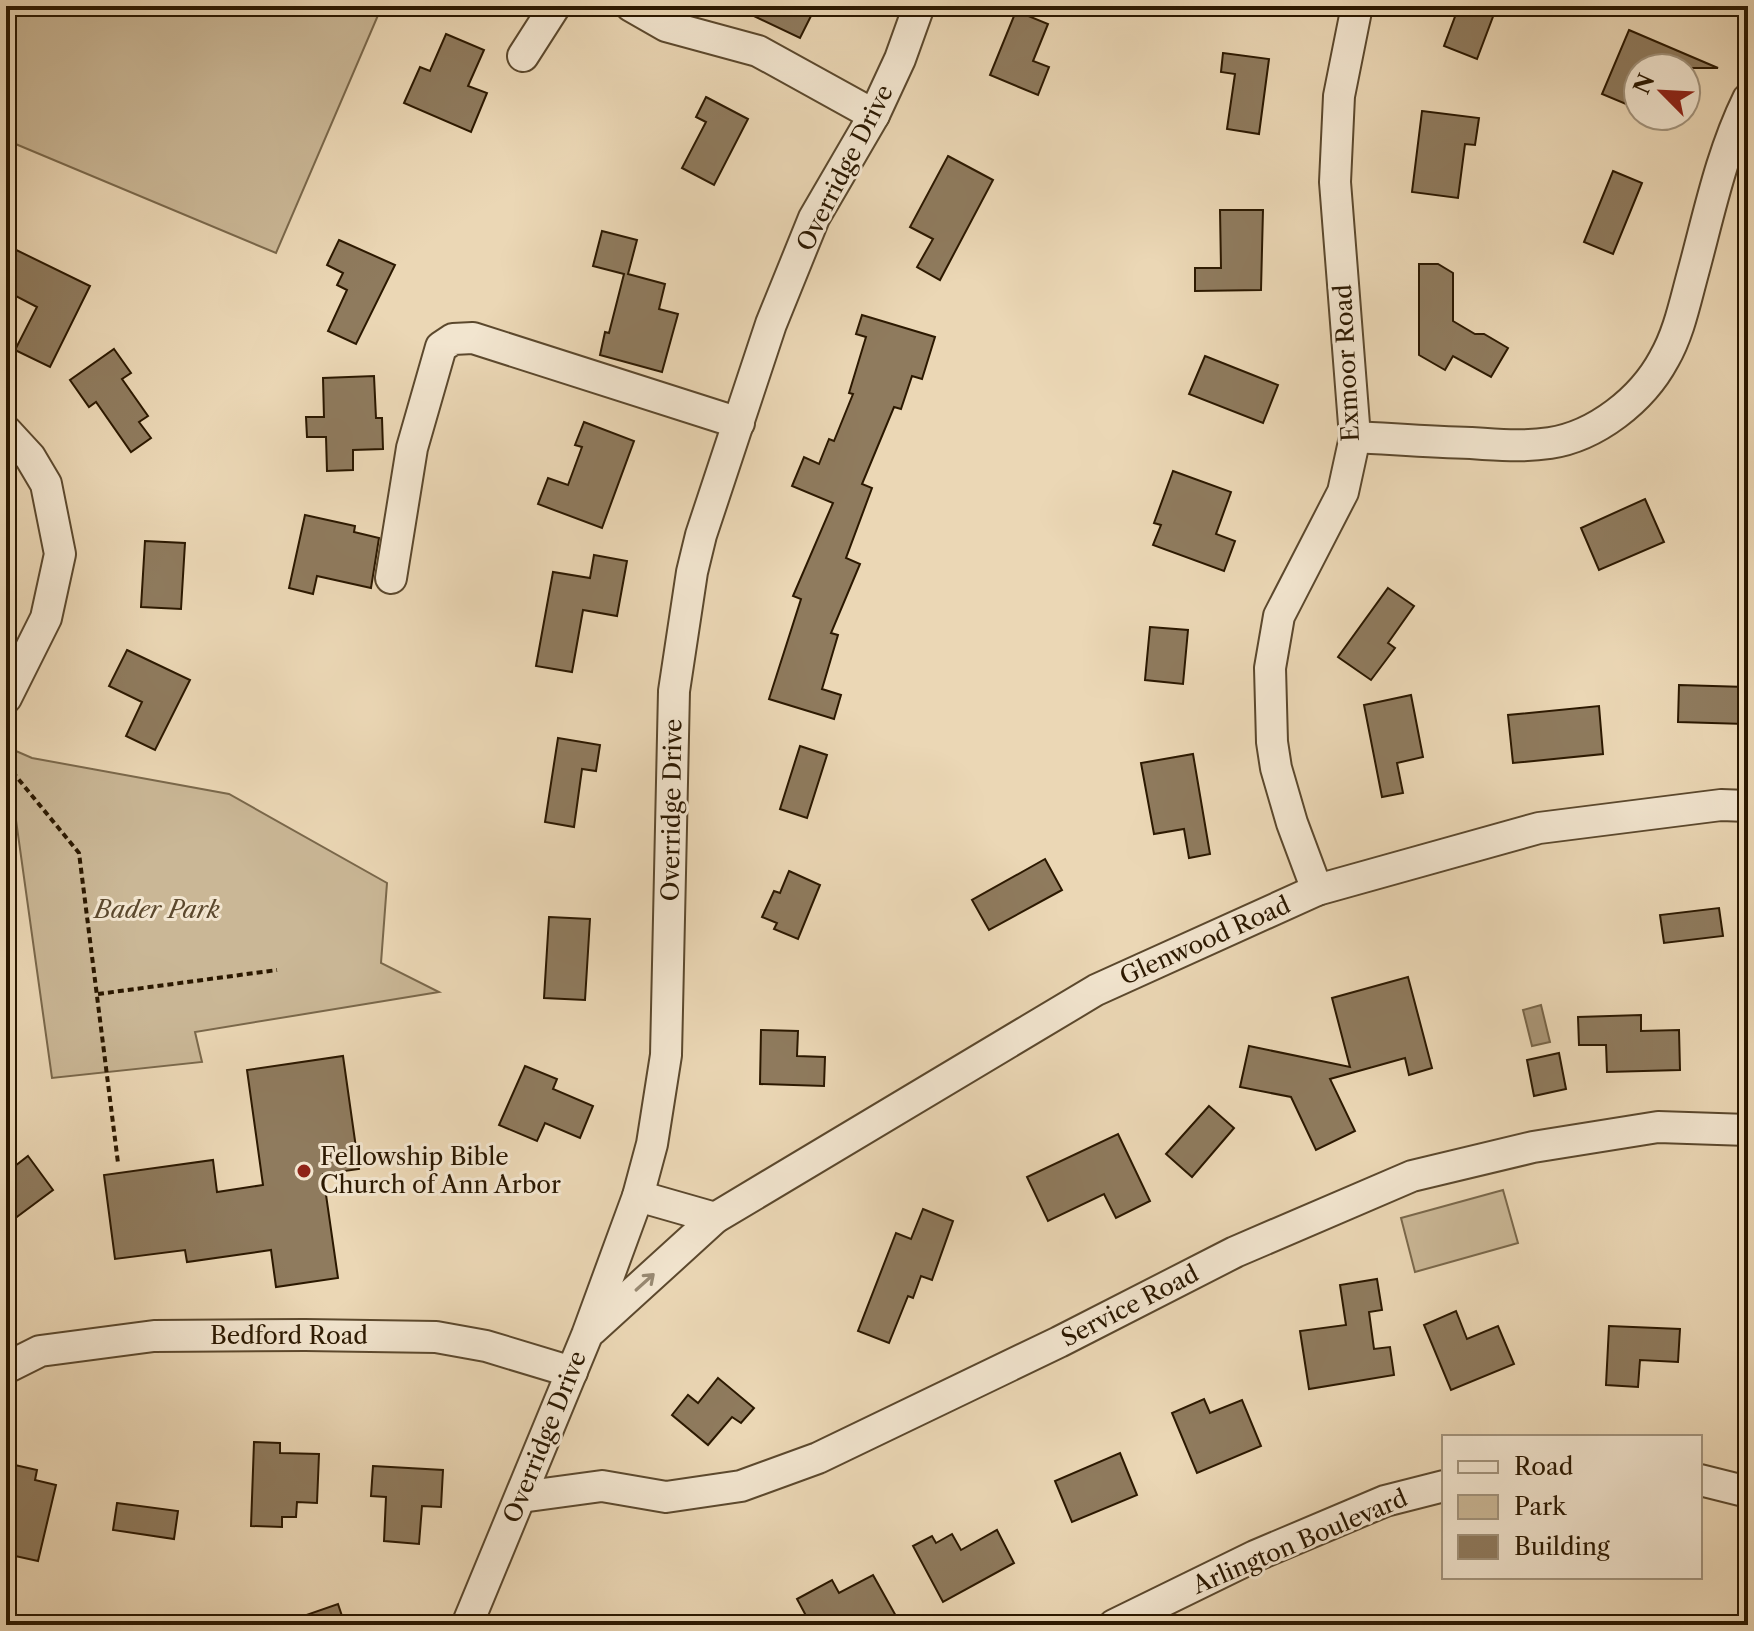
<svg xmlns="http://www.w3.org/2000/svg" width="1754" height="1631" viewBox="0 0 1754 1631" font-family="'Libre Caslon Text',serif">
  <style>
    .green { fill: #cab796; stroke: #7a684b; stroke-width: 2 }
    .water { fill: #aa9677; stroke: #776447; stroke-width: 2 }
    .building { fill: #8f7b5e; stroke: #2b1800; stroke-width: 2 }
    .lines { fill: none; stroke-linecap: round; stroke-linejoin: round }
    .minor-casing { stroke: #5b482d; stroke-width: 34 }
    .path { stroke: #2b1800; stroke-width: 4; stroke-dasharray: 6 4; stroke-linecap: butt }
    .minor { stroke: #f2e5cf; stroke-width: 30 }
    .oneway { stroke: #988972 }
    .poi-dot { fill: #8f2418; stroke: #f2e5cf; stroke-width: 3 }
    .labels { text-anchor: middle; stroke-width: 6; stroke-linejoin: round; paint-order: stroke }
    .street-label { font-size: 24px; fill: #2b1800; stroke: #f2e5cf }
    .park-label { font-size: 24px; font-style: italic; fill: #5b482d; stroke: #f2e5cf }
    .poi-label { font-size: 24px; fill: #2b1800; stroke: #f2e5cf; text-anchor: start }
  </style>
  <rect width="100%" height="100%" fill="#ebd7b5"/>
  <filter id="stains"><feTurbulence type="fractalNoise" baseFrequency=".0025" numOctaves="4"/><feColorMatrix values="0 0 0 0 .2 0 0 0 0 .09 0 0 0 0 .02 0 0 0 .5 -.17"/></filter>
  <radialGradient id="worn" r=".72"><stop offset=".6" stop-color="#630" stop-opacity="0"/><stop offset="1" stop-color="#630" stop-opacity=".3"/></radialGradient>
  <!-- green -->
  <g class="green">
    <polygon points="6,6 382,6 276,253 6,140"/>
    <polygon points="9,748 32,758 229,794 387,883 381,963 439,992 195,1032 202,1062 52,1078 9,770 6,769 6,751"/>
    <polygon points="1503,1190 1518,1243 1415,1272 1401,1218"/>
  </g>
  <!-- water -->
  <polygon class="water" points="1541,1005 1550,1042 1532,1046 1523,1010"/>
  <!-- building -->
  <g class="building">
    <polygon points="733,6 816,6 800,38"/>
    <polygon points="1459,6 1497,6 1477,59 1444,46"/>
    <polygon points="1016,11 1048,24 1033,61 1049,67 1038,95 990,75"/>
    <polygon points="1629,30 1718,68 1638,68 1638,109 1602,94"/>
    <polygon points="446,34 484,50 468,86 487,93 471,132 404,103 420,67 430,71"/>
    <polygon points="1223,53 1269,59 1259,134 1227,129 1235,74 1221,72"/>
    <polygon points="706,97 748,119 714,185 682,168 706,122 696,117"/>
    <polygon points="1422,111 1479,118 1475,145 1465,144 1458,198 1412,192"/>
    <polygon points="948,156 993,180 940,280 917,267 933,239 910,227"/>
    <polygon points="1613,171 1642,183 1613,254 1584,242"/>
    <polygon points="1220,210 1263,210 1261,290 1195,291 1195,268 1221,268"/>
    <polygon points="602,231 637,240 628,274 665,284 659,309 678,314 662,372 600,355 605,332 609,333 624,274 593,266"/>
    <polygon points="339,240 395,265 356,344 328,331 347,290 337,285 343,273 327,265"/>
    <polygon points="6,245 90,286 50,367 15,350 37,307 6,291"/>
    <polygon points="1419,264 1438,264 1453,273 1453,321 1475,334 1484,334 1508,348 1491,377 1453,356 1445,370 1419,355"/>
    <polygon points="862,315 935,337 922,379 912,376 901,409 894,407 862,484 872,488 846,558 860,564 831,633 838,635 822,689 841,695 834,719 769,699 801,599 793,596 833,503 792,486 804,457 819,464 829,439 834,441 853,394 849,393 866,337 856,334"/>
    <polygon points="114,349 131,373 122,379 148,416 139,422 151,438 131,452 96,402 89,407 70,380"/>
    <polygon points="1205,356 1278,385 1263,423 1189,394"/>
    <polygon points="374,376 376,418 382,418 383,449 353,450 353,470 327,471 326,437 307,437 306,417 324,417 323,378"/>
    <polygon points="584,422 634,441 602,528 538,504 548,478 568,485 582,447 575,445"/>
    <polygon points="1173,471 1231,492 1216,534 1235,541 1224,571 1153,545 1161,525 1154,523"/>
    <polygon points="1645,499 1664,542 1599,570 1581,528"/>
    <polygon points="305,515 355,526 354,532 379,538 371,588 317,576 313,594 289,588"/>
    <polygon points="145,541 185,543 181,609 141,607"/>
    <polygon points="594,555 627,561 617,616 583,610 572,672 536,666 553,572 590,578"/>
    <polygon points="1388,588 1414,606 1388,643 1395,648 1371,680 1338,657"/>
    <polygon points="1150,627 1188,630 1183,684 1145,680"/>
    <polygon points="127,650 190,680 155,750 126,736 142,702 109,686"/>
    <polygon points="1679,685 1746,687 1745,724 1678,722"/>
    <polygon points="1411,695 1423,757 1397,763 1403,793 1382,797 1364,705"/>
    <polygon points="1599,706 1603,754 1513,763 1508,715"/>
    <polygon points="558,738 600,745 596,771 582,769 574,827 545,822"/>
    <polygon points="800,746 827,755 807,818 780,809"/>
    <polygon points="1193,754 1210,854 1189,858 1184,829 1154,834 1141,763"/>
    <polygon points="1045,859 1062,890 989,930 972,900"/>
    <polygon points="789,871 820,885 798,939 774,929 777,923 762,917 774,891 780,893"/>
    <polygon points="1719,908 1723,936 1664,943 1660,915"/>
    <polygon points="549,917 590,919 585,1000 544,998"/>
    <polygon points="1408,977 1432,1068 1409,1075 1405,1058 1330,1079 1355,1131 1316,1150 1291,1097 1240,1087 1249,1046 1350,1067 1332,998"/>
    <polygon points="1641,1015 1641,1031 1679,1030 1680,1070 1607,1072 1606,1045 1579,1045 1578,1017"/>
    <polygon points="761,1030 798,1031 797,1056 825,1057 824,1086 760,1084"/>
    <polygon points="1559,1053 1566,1089 1534,1096 1527,1060"/>
    <polygon points="343,1056 359,1169 323,1174 338,1278 276,1287 271,1250 187,1262 185,1250 115,1259 104,1175 213,1160 217,1192 263,1185 247,1070"/>
    <polygon points="525,1066 557,1079 553,1089 593,1106 580,1138 545,1123 537,1141 499,1125"/>
    <polygon points="1209,1106 1234,1128 1192,1177 1166,1154"/>
    <polygon points="1118,1134 1150,1201 1116,1218 1104,1194 1048,1221 1027,1177"/>
    <polygon points="28,1156 53,1190 6,1225 6,1173"/>
    <polygon points="923,1209 953,1221 932,1280 921,1276 913,1298 908,1296 889,1343 858,1331 896,1233 911,1239"/>
    <polygon points="1377,1279 1382,1310 1369,1312 1374,1349 1390,1347 1394,1375 1309,1389 1300,1331 1346,1325 1340,1285"/>
    <polygon points="1456,1311 1467,1339 1498,1326 1514,1364 1451,1390 1424,1325"/>
    <polygon points="1609,1326 1680,1329 1678,1362 1640,1360 1638,1387 1606,1385"/>
    <polygon points="718,1378 754,1408 741,1423 732,1417 708,1445 672,1415 688,1395 698,1403"/>
    <polygon points="1204,1399 1210,1413 1242,1400 1261,1446 1197,1473 1172,1413"/>
    <polygon points="254,1442 280,1443 280,1453 319,1454 317,1503 297,1502 296,1517 282,1517 282,1527 251,1526"/>
    <polygon points="1120,1453 1137,1495 1072,1522 1055,1481"/>
    <polygon points="6,1463 37,1470 35,1480 56,1485 38,1561 6,1554"/>
    <polygon points="373,1466 443,1470 441,1507 422,1506 419,1544 384,1541 386,1497 371,1496"/>
    <polygon points="117,1503 178,1511 174,1539 113,1530"/>
    <polygon points="997,1530 1014,1563 943,1602 913,1546 932,1536 936,1543 952,1534 961,1550"/>
    <polygon points="873,1575 901,1625 811,1625 797,1599 832,1580 839,1593"/>
    <polygon points="338,1604 345,1625 287,1625 286,1622"/>
  </g>
  <g class="lines">
    <defs>
      <g id="minor">
        <polyline points="631,6 666,26 758,51 874,115"/>
        <polyline points="523,56 555,6"/>
        <polyline points="6,431 30,457 46,484 60,554 46,618 6,698"/>
        <path d="M1355,437C1394,439 1432,442 1471,443C1497,445 1524,447 1550,443C1596,436 1642,400 1664,359C1679,333 1685,302 1693,273C1709,214 1721,154 1748,99"/>
        <polyline points="391,578 412,448 441,347 453,339 473,338 739,423"/>
        <polyline points="1317,890 1292,823 1276,768 1272,742 1270,668 1279,616 1343,492 1355,437 1335,182 1339,96 1357,6"/>
        <polyline points="638,1196 715,1218"/>
        <polyline points="592,1330 715,1218 1096,990 1317,890 1539,828 1721,805 1748,806"/>
        <polyline points="6,1368 40,1351 154,1336 305,1335 436,1337 486,1346 572,1372"/>
        <polyline points="1700,1480 1748,1492"/>
        <polyline points="521,1497 602,1486 666,1497 741,1486 818,1458 1059,1342 1235,1252 1412,1176 1533,1147 1658,1127 1748,1130"/>
        <polyline points="467,1625 587,1335 638,1196 652,1144 666,1055 674,691 692,572 701,535 771,324 814,218 874,115 900,59 919,6"/>
        <polyline points="1114,1625 1255,1556 1385,1501 1444,1486"/>
      </g>
    </defs>
    <!-- minor casing -->
    <use href="#minor" class="minor-casing"/>
    <!-- path -->
    <g class="path">
      <polyline points="6,764 79,853 118,1163"/>
      <polyline points="98,994 277,970"/>
    </g>
    <!-- minor -->
    <use href="#minor" class="minor"/>
  </g>
  <!-- one-way arrows -->
  <defs><path id="oneway-shaft" d="M-6 0H5M1.5-3L5.5 0L1.5 3" fill="none" stroke-width="1.6" stroke-linecap="round" stroke-linejoin="round" transform="scale(2)"/></defs>
  <use class="oneway" href="#oneway-shaft" transform="translate(645 1282) rotate(-42)"/>
  <!-- markers -->
  <circle class="poi-dot" cx="304" cy="1171" r="8"/>
  <g class="labels">
    <!-- street labels -->
    <g class="street-label">
      <text transform="translate(845 168) rotate(-63)" y="8">Overridge Drive</text>
      <text transform="translate(1347 363) rotate(-93)" y="8">Exmoor Road</text>
      <text transform="translate(672 810) rotate(-89)" y="8">Overridge Drive</text>
      <text transform="translate(1205 941) rotate(-24)" y="8">Glenwood Road</text>
      <text transform="translate(1130 1306) rotate(-27)" y="8">Service Road</text>
      <text x="289" y="1344">Bedford Road</text>
      <text transform="translate(545 1437) rotate(-68)" y="8">Overridge Drive</text>
      <text transform="translate(1300 1542) rotate(-23)" y="8">Arlington Boulevard</text>
    </g>
    <!-- park labels -->
    <g class="park-label">
      <text x="157" y="918">Bader Park</text>
    </g>
    <!-- poi labels -->
    <g class="poi-label">
      <text x="320" y="1165">Fellowship Bible<tspan x="320" dy="28">Church of Ann Arbor</tspan></text>
    </g>
  </g>
  <!-- margin -->
  <rect width="1754" height="1631" fill="none" stroke="#ebd7b5" stroke-width="32"/>
  <rect x="8" y="8" width="1738" height="1615" fill="none" stroke="#2b1800" stroke-width="4"/>
  <rect x="16" y="16" width="1722" height="1599" fill="none" stroke="#2b1800" stroke-width="2"/>
  <!-- legend -->
  <rect x="1442" y="1435" width="260" height="144" fill="#f2e5cf" stroke="#a2937c" stroke-width="2"/>
  <rect x="1458" y="1461" width="40" height="12" fill="#f2e5cf" stroke="#a2937c" stroke-width="2"/>
  <text x="1514" y="1475" font-size="24" fill="#2b1800">Road</text>
  <rect x="1458" y="1495" width="40" height="24" fill="#cab796" stroke="#a2937c" stroke-width="2"/>
  <text x="1514" y="1515" font-size="24" fill="#2b1800">Park</text>
  <rect x="1458" y="1535" width="40" height="24" fill="#8f7b5e" stroke="#a2937c" stroke-width="2"/>
  <text x="1514" y="1555" font-size="24" fill="#2b1800">Building</text>
  <!-- north arrow -->
  <g transform="translate(1662 92) rotate(294)"><circle r="38" fill="#f2e5cf" stroke="#a2937c" stroke-width="2"/>
  <path d="M0-6L14 30L0 20L-14 30Z" fill="#8f2418"/>
  <text y="-12" font-size="22" font-weight="bold" text-anchor="middle" fill="#2b1800">N</text>
  </g>
  <rect width="100%" height="100%" filter="url(#stains)"/>
  <rect width="100%" height="100%" fill="url(#worn)"/>
</svg>
